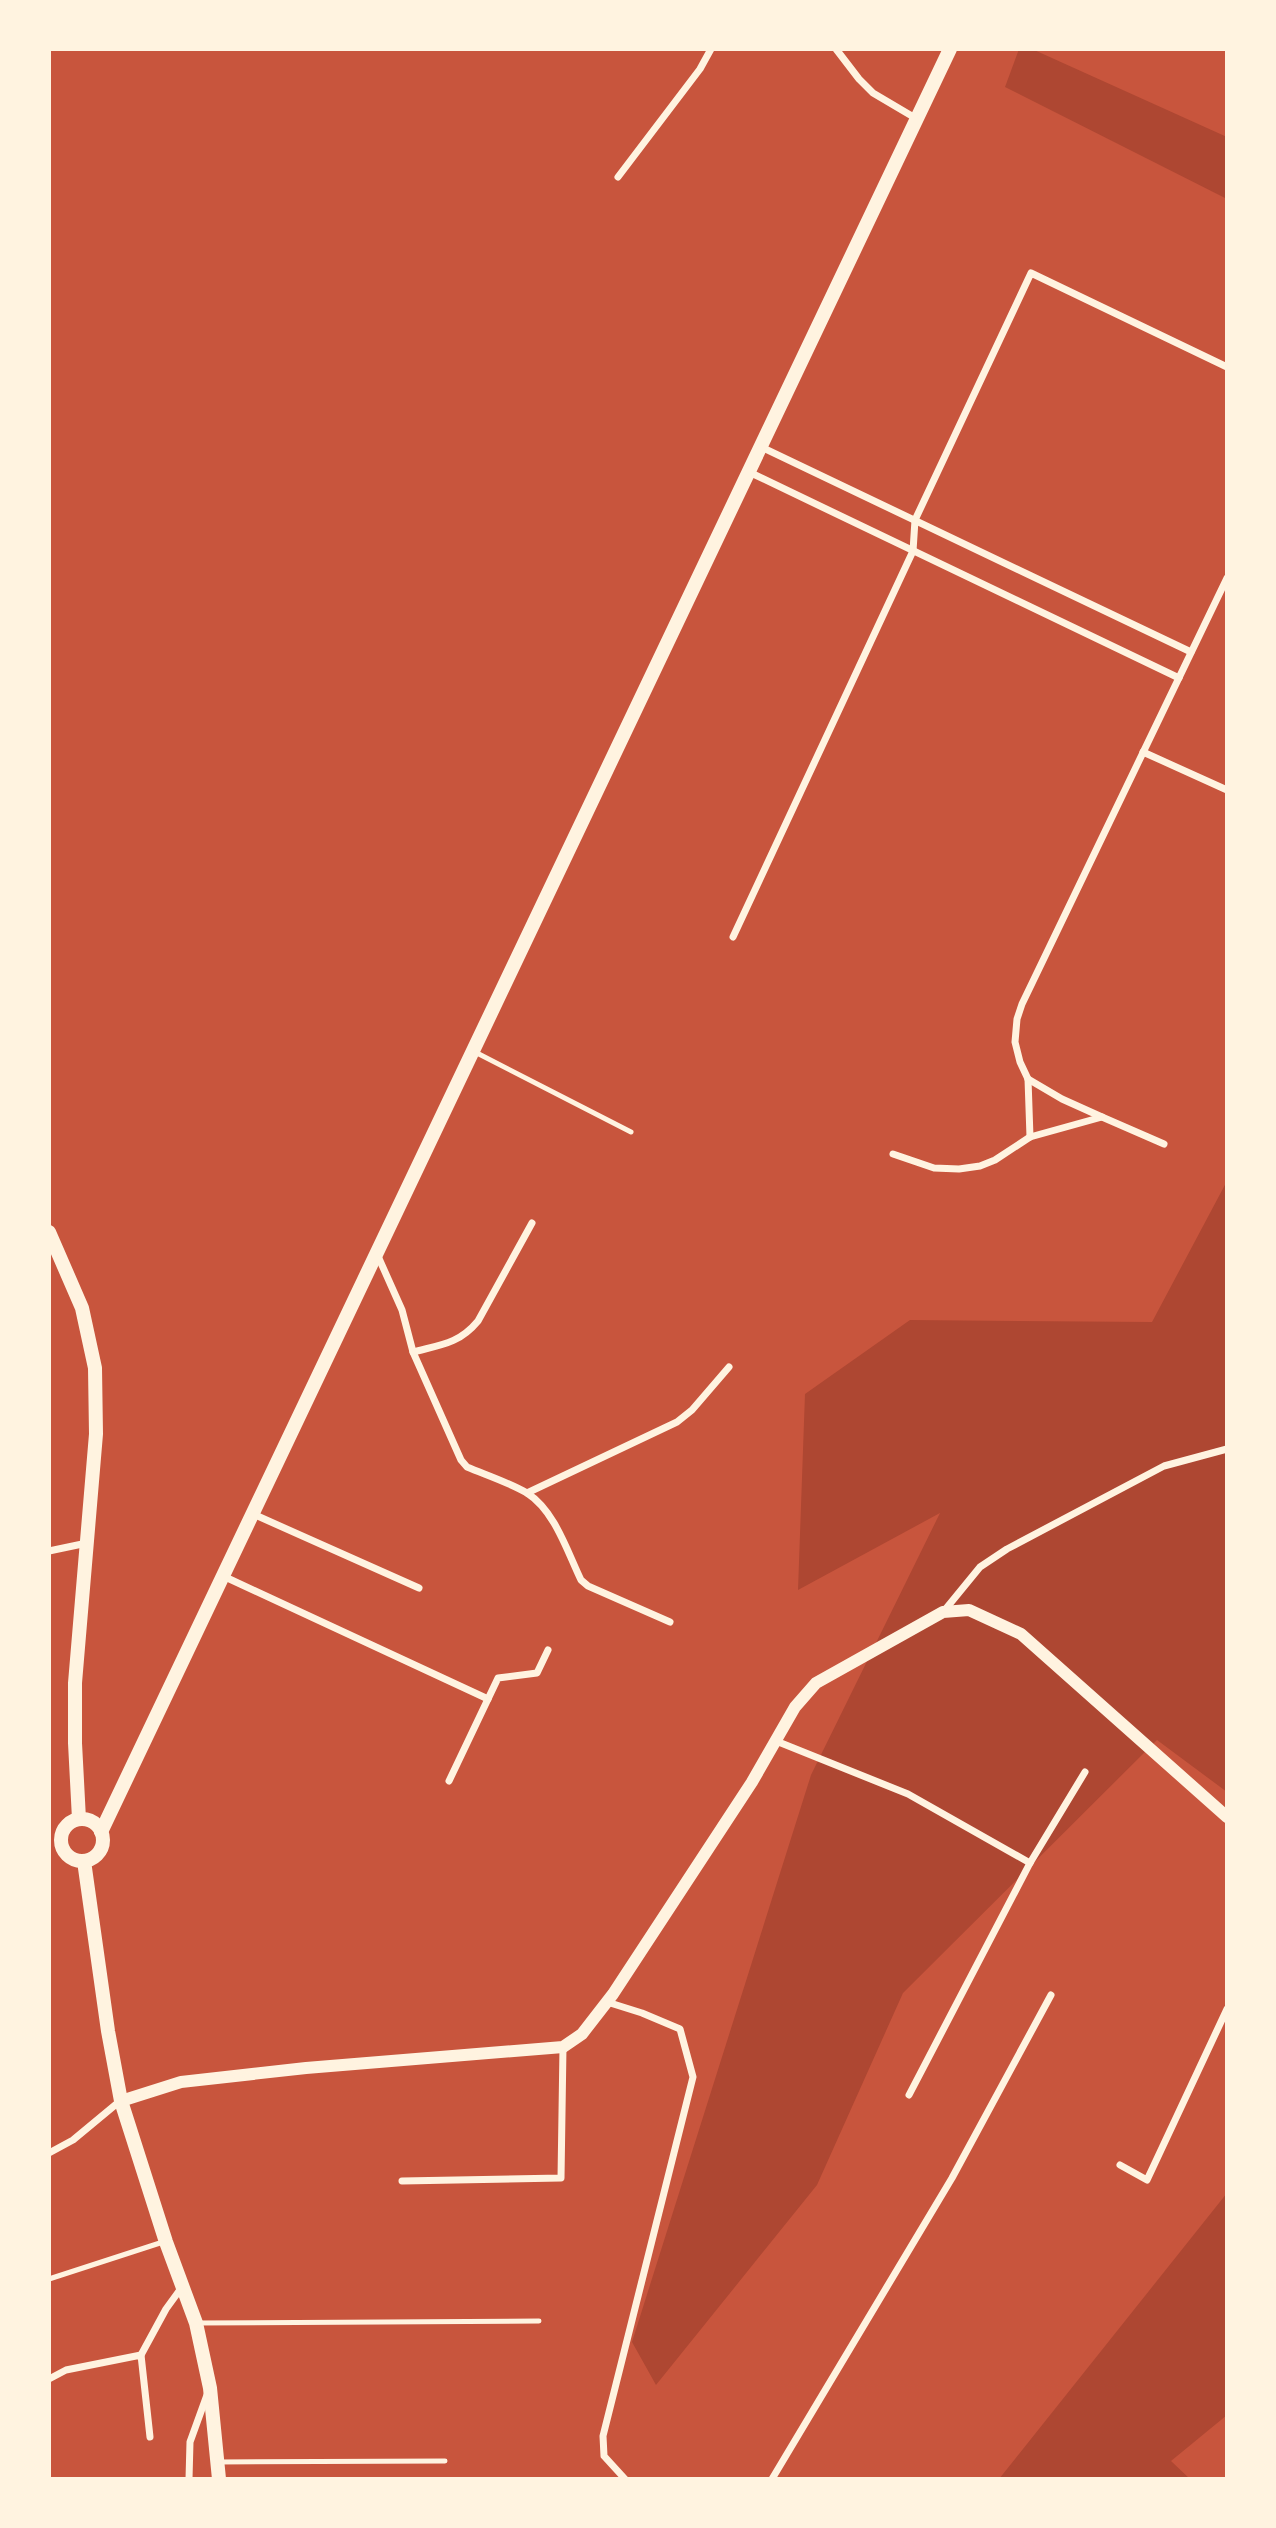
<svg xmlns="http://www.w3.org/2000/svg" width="1276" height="2528" viewBox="0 0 1276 2528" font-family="'Public Sans',sans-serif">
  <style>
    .green { fill: #ae4732 }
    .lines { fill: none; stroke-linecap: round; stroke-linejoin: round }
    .service { stroke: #fff3e0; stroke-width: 5 }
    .minor { stroke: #fff3e0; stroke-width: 7 }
    .tertiary { stroke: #fff3e0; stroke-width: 12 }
    .secondary { stroke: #fff3e0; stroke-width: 14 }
  </style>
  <rect width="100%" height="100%" fill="#c8553d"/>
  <!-- green -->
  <g class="green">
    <polygon points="1019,49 1032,49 1227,137 1227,199 1005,87"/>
    <polygon points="1227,1181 1227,1792 1157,1740 903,1993 817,2185 656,2385 632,2342 811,1775 940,1513 798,1590 805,1394 910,1320 1152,1322"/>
    <polygon points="1227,2193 1227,2415 1171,2461 1190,2479 999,2479"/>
  </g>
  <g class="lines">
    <!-- service -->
    <g class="service">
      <polyline points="473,1051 631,1132"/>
      <polyline points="49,2279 163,2242"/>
      <polyline points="196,2323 539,2321"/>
      <polyline points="218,2462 445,2461"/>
    </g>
    <!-- minor -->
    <g class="minor">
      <polyline points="836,49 859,79 873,93 917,119"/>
      <polyline points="618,177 700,69 711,49"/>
      <polyline points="761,447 1191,652"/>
      <polyline points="749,472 1179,678"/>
      <polyline points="1143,752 1227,790"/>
      <polyline points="733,937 913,551 915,520 1031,273 1227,367"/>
      <polyline points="1028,1079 1062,1099 1102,1117"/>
      <polyline points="1030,1137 1028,1079 1020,1062 1015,1042 1017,1019 1022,1004 1227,578"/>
      <polyline points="893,1154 934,1168 959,1169 980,1166 995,1160 1030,1137 1102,1117 1164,1144"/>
      <path d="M377,1254L402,1310L413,1352L461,1460L467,1467C486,1475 508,1482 527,1493C555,1511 567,1551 581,1580L588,1586L670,1622"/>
      <path d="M413,1352C440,1345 459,1344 478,1321L532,1223"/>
      <polyline points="527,1493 677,1422 692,1410 729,1367"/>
      <polyline points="253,1514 419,1588"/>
      <polyline points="49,1551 87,1543"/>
      <polyline points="223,1576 488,1699"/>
      <polyline points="944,1611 980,1567 1007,1549 1164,1466 1227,1449"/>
      <polyline points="776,1741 908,1794 1030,1863"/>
      <polyline points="449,1781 498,1678 537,1673 548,1650"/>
      <polyline points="607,2002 642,2013 680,2029 693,2077 603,2436 604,2456 625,2479"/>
      <polyline points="909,2095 1030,1863 1085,1772"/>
      <polyline points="49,2153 73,2140 120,2101"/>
      <polyline points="1120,2165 1147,2180 1227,2009"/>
      <polyline points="402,2181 561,2178 563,2047"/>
      <polyline points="141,2355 166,2309 182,2287"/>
      <polyline points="49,2379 66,2370 141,2355 150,2437"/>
      <polyline points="189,2479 190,2442 207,2395"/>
      <polyline points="772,2479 952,2178 1051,1995"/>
    </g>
    <!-- tertiary -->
    <polyline class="tertiary" points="121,2101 181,2082 306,2068 563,2047 582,2034 613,1994 752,1782 795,1707 816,1683 943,1612 969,1610 1021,1634 1227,1817"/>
    <!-- secondary -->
    <g class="secondary">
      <polyline points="49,1232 82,1308 95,1368 96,1434 75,1683 75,1743 79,1819"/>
      <circle cx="82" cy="1840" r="21"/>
      <polyline points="101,1832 950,49"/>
      <polyline points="84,1861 108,2031 121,2101 166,2242 196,2323 210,2388 219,2479"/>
    </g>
  </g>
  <!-- border -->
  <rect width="1276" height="2528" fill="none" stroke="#fff3e0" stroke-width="102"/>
</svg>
